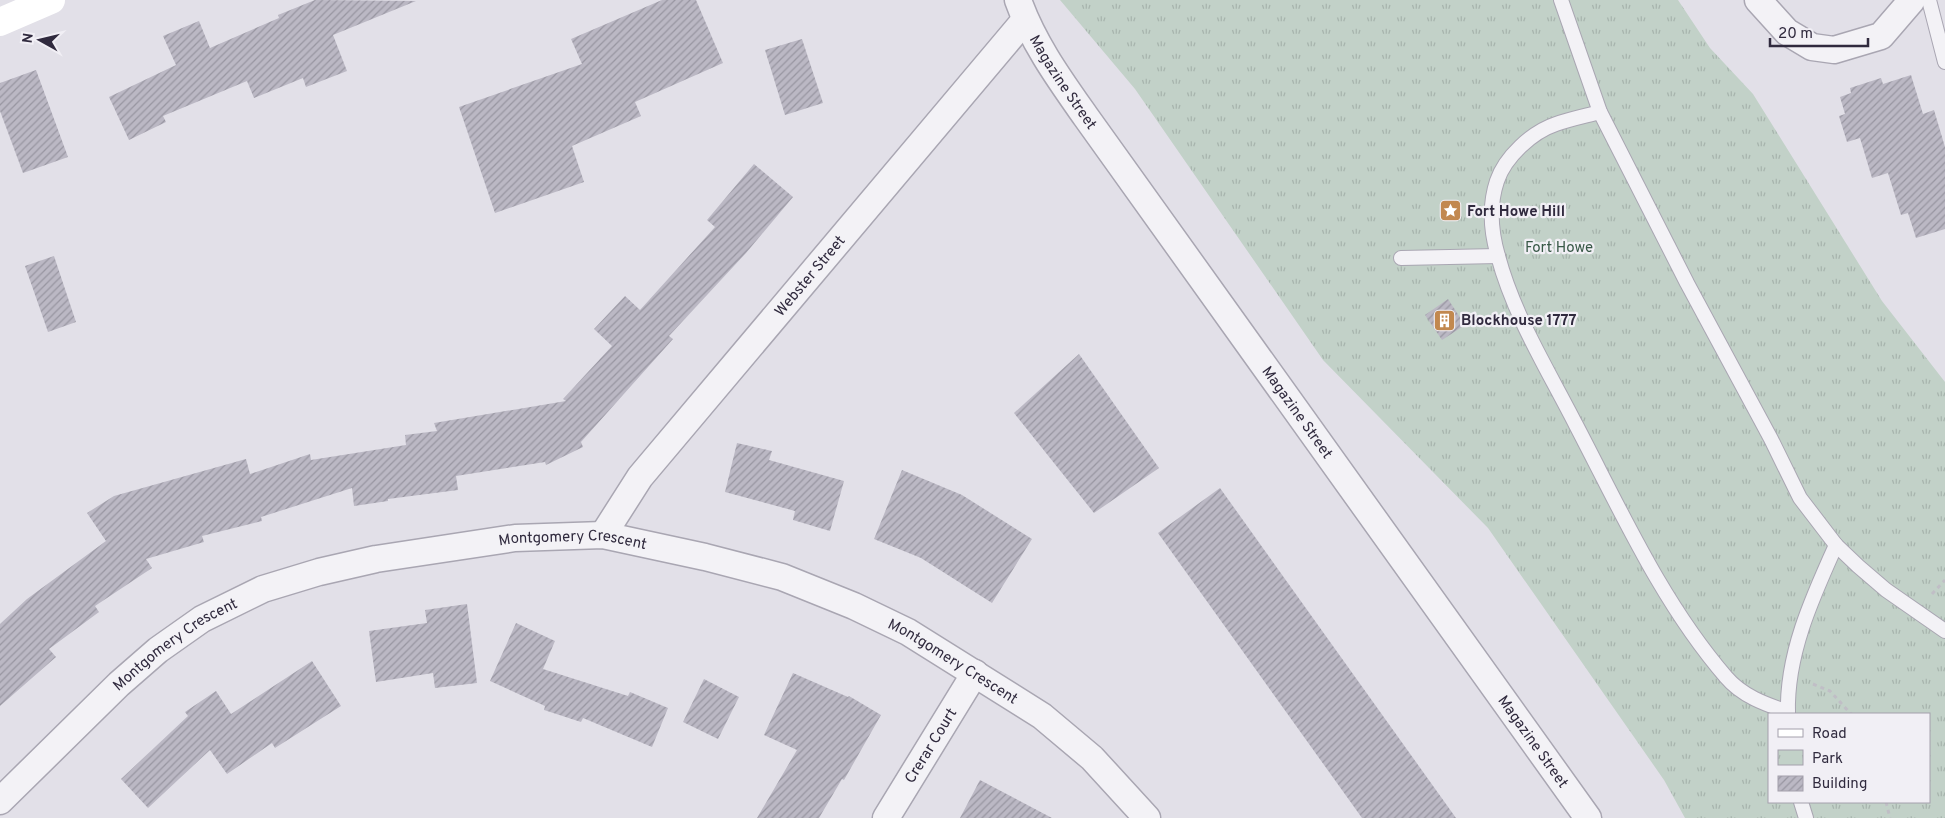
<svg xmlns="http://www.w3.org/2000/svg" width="1945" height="818" viewBox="0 0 1945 818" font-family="Overpass,sans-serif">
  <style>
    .park { fill: url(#park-tufts); fill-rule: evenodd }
    .building { fill: url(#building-hatch) }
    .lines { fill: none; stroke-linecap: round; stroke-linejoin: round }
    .service-casing { stroke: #a9a6b2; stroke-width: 16 }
    .minor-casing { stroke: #a9a6b2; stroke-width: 29 }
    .path { stroke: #c0bec6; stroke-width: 3; stroke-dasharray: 4 4; stroke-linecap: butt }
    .service { stroke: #f3f2f6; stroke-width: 14 }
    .minor { stroke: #f3f2f6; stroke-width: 26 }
    .secondary { stroke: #fff; stroke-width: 28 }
    .labels { text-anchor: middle; stroke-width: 4.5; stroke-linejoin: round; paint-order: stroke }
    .street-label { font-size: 15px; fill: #302a3e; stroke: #f1eff5 }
    .poi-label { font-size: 15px; font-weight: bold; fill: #302a3e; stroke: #f1eff5; text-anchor: start }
    .park-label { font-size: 15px; fill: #385847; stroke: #f1eff5 }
  </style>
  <defs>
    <pattern id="park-tufts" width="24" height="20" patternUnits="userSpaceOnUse" patternTransform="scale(1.25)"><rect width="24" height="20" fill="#c2d1c8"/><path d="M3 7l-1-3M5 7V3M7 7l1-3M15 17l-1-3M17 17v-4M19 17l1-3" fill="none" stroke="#a7b4ad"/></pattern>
    <pattern id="building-hatch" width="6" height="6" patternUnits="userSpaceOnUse" patternTransform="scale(1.25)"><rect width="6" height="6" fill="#bbb8c4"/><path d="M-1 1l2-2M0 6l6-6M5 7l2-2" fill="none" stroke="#9896a1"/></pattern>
  </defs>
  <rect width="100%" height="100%" fill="#e2e0e8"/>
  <!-- park -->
  <path class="park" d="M1060,0H1678L1710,48L1753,94L1882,301L1945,382V818H1685L1664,780L1488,528L1323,360L1135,89ZM1769,714H1929V802H1769Z"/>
  <!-- building -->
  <g class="building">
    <polygon points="315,0 416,1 333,35 347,71 306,87 303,78 254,98 247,81 163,116 166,122 129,140 109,97 176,65 163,36 199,21 210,48 279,18 278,15"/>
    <polygon points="662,0 696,0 723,63 635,102 641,116 572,146 584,182 495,213 459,107 582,64 571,39"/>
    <polygon points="802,39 823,103 785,115 765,50"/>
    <polygon points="36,70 68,157 23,173 0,111 0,83"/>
    <polygon points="1911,75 1923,114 1934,110 1945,147 1945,229 1916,238 1908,213 1901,215 1888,173 1872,178 1860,138 1847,142 1839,116 1845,114 1840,97 1851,93 1850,88 1881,78 1883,84"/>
    <polygon points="754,164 793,197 746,253 669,336 673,339 581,442 583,447 546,465 545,462 456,476 458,490 388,499 388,501 354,506 352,488 261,517 262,521 202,536 204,542 146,559 152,568 95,606 99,612 49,649 56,657 0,706 0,624 27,599 106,541 87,513 114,496 246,459 250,474 310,454 311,460 406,445 405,435 437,431 434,423 566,401 563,399 612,346 594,329 625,296 640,310 715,227 707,220"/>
    <polygon points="54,256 76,322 48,332 25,266"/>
    <polygon points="1448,299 1465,325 1442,340 1425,315"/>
    <polygon points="1079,354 1159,468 1094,513 1014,413"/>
    <polygon points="737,443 772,451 769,460 844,481 830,531 793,520 795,511 725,492"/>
    <polygon points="902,470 962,495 1032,539 992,603 921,558 874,539"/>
    <polygon points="1220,488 1456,818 1362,818 1158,533"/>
    <polygon points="467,604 477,683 435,688 433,673 376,682 369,631 427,623 425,610"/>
    <polygon points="516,623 555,641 543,669 628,696 630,692 668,708 652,747 583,718 581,722 544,710 545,706 490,681"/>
    <polygon points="312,661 341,706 275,748 272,743 227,774 210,750 148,808 121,779 188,716 185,712 216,691 231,714"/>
    <polygon points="793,673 848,697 849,696 881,715 844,780 842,779 819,818 757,818 797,750 764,735"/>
    <polygon points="704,679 739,697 718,739 683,722"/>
    <polygon points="980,780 1052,818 960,818"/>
  </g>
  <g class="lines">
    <defs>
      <g id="service">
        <polyline points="1561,0 1600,112 1687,283 1771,439 1800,498 1836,545 1858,566 1886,590 1945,631"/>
        <polyline points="1929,0 1945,62"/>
        <path d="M1600,112C1585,116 1570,119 1556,124C1532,132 1505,157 1497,181C1489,205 1491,232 1498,256C1514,316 1548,370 1576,425C1621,511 1662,603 1726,677C1742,696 1765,704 1788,712"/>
        <polyline points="1401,258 1498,256"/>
        <path d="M1788,714C1786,655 1812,598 1836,545"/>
        <polyline points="1801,802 1806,818"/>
      </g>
      <g id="minor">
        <path id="s1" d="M1018,0C1033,43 1060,80 1086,117L1588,818"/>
        <polyline points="1758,0 1787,32 1812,47 1834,50 1881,36 1912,0"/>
        <path id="s2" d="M603,535L640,477L1025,20"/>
        <path id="s3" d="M0,801L119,684L158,650L202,619L263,589L319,572L376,559L515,538L603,535L705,557L782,577L854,606L908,632L1042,716L1092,758L1147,818"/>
        <path id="s4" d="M886,818L975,673"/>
      </g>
    </defs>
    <!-- service casing -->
    <use href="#service" class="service-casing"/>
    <!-- minor casing -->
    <use href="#minor" class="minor-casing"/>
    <!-- path -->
    <g class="path">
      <polyline points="1932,594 1945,580"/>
      <polyline points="1813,684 1830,691 1851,714"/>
      <polyline points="1886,802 1890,818"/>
    </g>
    <!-- service -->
    <use href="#service" class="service"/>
    <!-- minor -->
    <use href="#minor" class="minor"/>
    <!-- secondary -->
    <polyline class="secondary" points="0,22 51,0"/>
  </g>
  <!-- icons -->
  <defs>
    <symbol id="sight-square" viewBox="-11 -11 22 22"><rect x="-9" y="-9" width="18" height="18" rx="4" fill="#c2884f" stroke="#f1eff5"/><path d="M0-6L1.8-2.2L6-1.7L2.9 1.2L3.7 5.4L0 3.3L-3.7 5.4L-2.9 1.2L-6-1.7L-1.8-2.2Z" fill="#fff"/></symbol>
    <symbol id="building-square" viewBox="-11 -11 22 22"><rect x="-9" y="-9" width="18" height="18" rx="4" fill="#c2884f" stroke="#f1eff5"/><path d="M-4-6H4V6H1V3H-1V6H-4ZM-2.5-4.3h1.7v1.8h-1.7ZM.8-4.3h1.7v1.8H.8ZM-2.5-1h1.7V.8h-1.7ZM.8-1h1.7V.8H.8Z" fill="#fff"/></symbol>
  </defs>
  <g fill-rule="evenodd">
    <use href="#sight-square" x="1438" y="198" width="25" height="25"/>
    <use href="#building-square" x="1432" y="308" width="25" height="25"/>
  </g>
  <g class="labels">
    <!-- street labels -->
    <g class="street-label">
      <text dy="5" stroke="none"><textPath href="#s1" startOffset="94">Magazine Street</textPath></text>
      <text dy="5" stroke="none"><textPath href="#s2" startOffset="332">Webster Street</textPath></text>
      <text dy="5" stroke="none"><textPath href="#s1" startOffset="499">Magazine Street</textPath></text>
      <text dy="5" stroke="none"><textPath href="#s3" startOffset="656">Montgomery Crescent</textPath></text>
      <text dy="5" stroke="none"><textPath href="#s3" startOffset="236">Montgomery Crescent</textPath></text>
      <text dy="5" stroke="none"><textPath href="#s3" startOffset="1061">Montgomery Crescent</textPath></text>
      <text dy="5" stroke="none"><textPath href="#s1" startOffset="904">Magazine Street</textPath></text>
      <text dy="5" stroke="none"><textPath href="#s4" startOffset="85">Crerar Court</textPath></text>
    </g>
    <!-- poi labels -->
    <g class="poi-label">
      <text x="1467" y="216">Fort Howe Hill</text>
      <text x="1461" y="325">Blockhouse 1777</text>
    </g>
    <!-- park labels -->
    <g class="park-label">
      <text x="1559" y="252">Fort Howe</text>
    </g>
  </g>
  <!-- legend -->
  <rect x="1768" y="713" width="162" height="90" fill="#f1eff5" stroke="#a4a0ac"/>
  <rect x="1778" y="729" width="25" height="8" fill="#ffffff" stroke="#a4a0ac"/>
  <text x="1812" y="738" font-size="15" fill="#302a3e">Road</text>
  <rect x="1778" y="750" width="25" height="15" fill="url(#park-tufts)" stroke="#a4a0ac"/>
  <text x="1812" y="763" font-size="15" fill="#302a3e">Park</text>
  <rect x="1778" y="776" width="25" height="15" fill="url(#building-hatch)" stroke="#a4a0ac"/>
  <text x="1812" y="788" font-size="15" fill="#302a3e">Building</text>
  <!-- north arrow -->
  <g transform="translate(40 40) rotate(278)" stroke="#f1eff5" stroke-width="4" paint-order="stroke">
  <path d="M0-4L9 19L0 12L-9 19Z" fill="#302a3e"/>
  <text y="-8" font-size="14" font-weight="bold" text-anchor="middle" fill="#302a3e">N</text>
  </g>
  <!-- scale -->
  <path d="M1770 38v8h98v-8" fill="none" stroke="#302a3e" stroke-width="2.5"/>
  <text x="1778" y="38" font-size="15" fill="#302a3e" stroke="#f1eff5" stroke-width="4" paint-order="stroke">20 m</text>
</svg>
